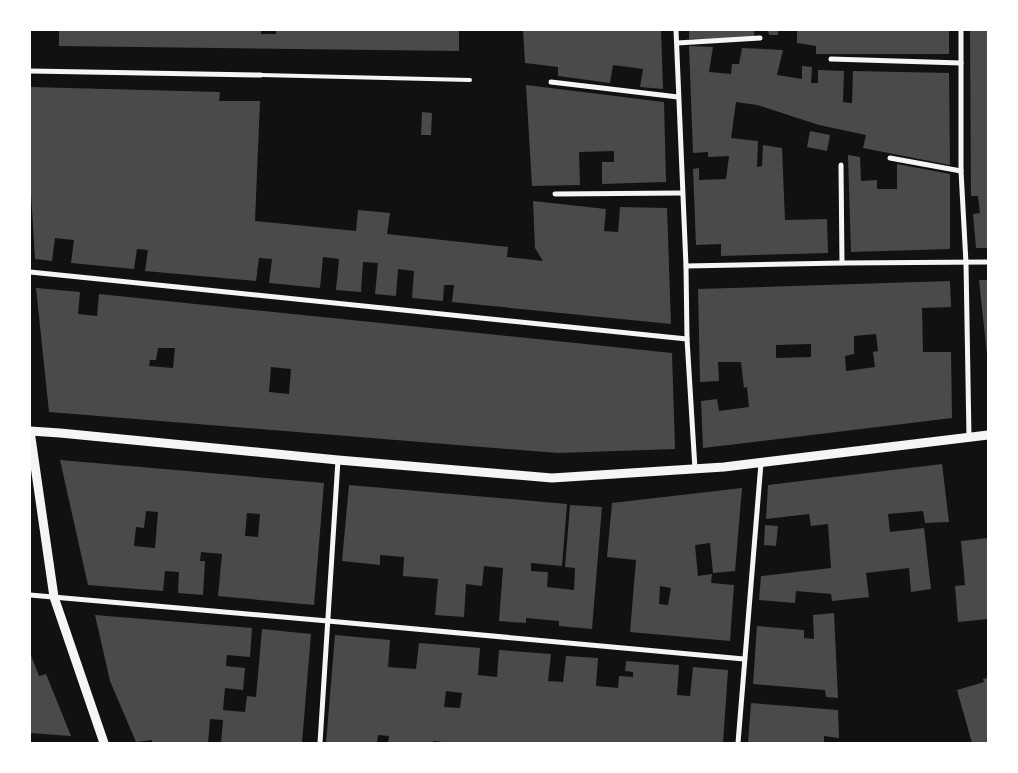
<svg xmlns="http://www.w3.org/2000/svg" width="1018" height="773" viewBox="0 0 1018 773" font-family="'Crimson Pro',serif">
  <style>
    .building { fill: #4a4a4a; fill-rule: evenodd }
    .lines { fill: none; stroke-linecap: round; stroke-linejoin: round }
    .service { stroke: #f5f5f5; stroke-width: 4 }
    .minor { stroke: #f5f5f5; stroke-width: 5 }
    .tertiary { stroke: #f5f5f5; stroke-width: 9 }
  </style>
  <rect width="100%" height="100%" fill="#111"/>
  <!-- building -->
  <g class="building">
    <polygon points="59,30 261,30 261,34 276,34 276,30 459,30 459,51 59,46"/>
    <polygon points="523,30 661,30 663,89 640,87 643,69 613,65 610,83 558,76 558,67 525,63"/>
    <polygon points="689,30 754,30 754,38 689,39"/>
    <polygon points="768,30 778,30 778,35 769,35"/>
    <polygon points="797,30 949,30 949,54 816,54 816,46 797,43"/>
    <polygon points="970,30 988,30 988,248 976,248 973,214 980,213 978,196 971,196"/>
    <polygon points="689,46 713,47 709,72 731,74 732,64 739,64 742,48 783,50 777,75 802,79 802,66 812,67 811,83 818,83 818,70 844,71 843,102 852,103 853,71 949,73 950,165 863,148 866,135 819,125 757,105 736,102 731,138 758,141 757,167 762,166 763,145 782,148 785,220 827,219 828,253 721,256 721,244 696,245 693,169 699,168 699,180 726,179 729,156 708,157 708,152 693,153"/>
    <polygon points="526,85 664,102 666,182 602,184 602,162 614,162 614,151 579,152 580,185 532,186"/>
    <polygon points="30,87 220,92 219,101 260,101 255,221 356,231 358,210 390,213 387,234 508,247 507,257 543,261 535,248 533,201 606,209 604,231 618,232 620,207 667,208 671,324 452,302 454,285 444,285 443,301 412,298 414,271 398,269 396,296 375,294 378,263 363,262 361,292 336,290 339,259 323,257 320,288 269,283 272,259 259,258 256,281 145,271 148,250 137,249 134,269 71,263 74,240 55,238 52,261 35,259 30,176"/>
    <polygon points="422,112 432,113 431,135 421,135"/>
    <polygon points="810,131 830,135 827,151 807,147"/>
    <polygon points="848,155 860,157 861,181 877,180 877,189 897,189 897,164 950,174 950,249 851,252"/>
    <polygon points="979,280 988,280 988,355 987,355"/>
    <path d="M950,281L951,307L922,308L923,352H951L952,418L703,448L701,401L717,399L719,411L749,407L747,387L744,388L741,362H718L719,381L700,382L698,289ZM876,334L878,351L873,352L875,367L846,371L845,356L854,354V336ZM811,344V357L776,358V345Z"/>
    <path d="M36,288L80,292L78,314L97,316L99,294L672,353L675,449L558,453L49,412ZM158,348H175L173,368L149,366L150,360H156ZM271,367L291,369L289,394L269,392Z"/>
    <path d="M60,460L324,483L314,605L218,596L222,554L201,552L200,561H205L203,595L178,593L179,572L165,571L163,591L88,585ZM146,511L158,512L155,548L134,546L136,527L144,528ZM247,513L260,514L258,537L245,536Z"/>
    <polygon points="942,464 949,522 925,523 923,511 888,514 890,532 924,528 931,589 911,592 909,568 866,573 869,597 832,601 831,594 796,591 795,603 759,600 761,576 831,568 828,524 811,526 809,514 766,519 768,485"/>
    <polygon points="349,485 567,504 562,566 531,563 531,571 548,572 547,587 574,590 575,568 565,567 570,505 602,507 592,629 559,626 559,621 526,618 526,623 499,621 503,568 484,566 482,586 466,584 464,617 435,615 438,579 403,576 404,557 380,555 380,565 342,561"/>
    <path d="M742,488L735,571L713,573L710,543L695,545L698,576L712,574L711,583L734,585L730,641L630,632L636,560L607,557L612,503ZM660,586L671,588L668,605L659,604Z"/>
    <polygon points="765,525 778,526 776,546 764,545"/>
    <polygon points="988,538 988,619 958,622 955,586 965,585 961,541"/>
    <polygon points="834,613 838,698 826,697 825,690 753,684 757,626 804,630 804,638 814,639 813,615"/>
    <polygon points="95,615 252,628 250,657 227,655 226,666 245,668 243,690 225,688 223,710 245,712 247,696 256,697 262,629 311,634 302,743 221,743 223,720 210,719 208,743 152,743 152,740 136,742 110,681"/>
    <path d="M335,635L390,640L388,667L416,669L419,643L480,648L478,675L497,677L499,650L551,654L548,681L563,682L566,656L598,658L596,686L618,688L619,676L633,677V672L625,671L626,661L679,665L677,695L690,696L693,667L728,670L723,743H452L433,741V743H388L389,736L378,735L377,743H326ZM446,691L462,693L460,708L444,707Z"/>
    <polygon points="30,653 39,676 46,674 71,736 30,733"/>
    <polygon points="988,678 988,743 972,743 957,690 984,682 983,679"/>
    <polygon points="751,703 838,710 839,738 824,736 824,743 748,743"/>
  </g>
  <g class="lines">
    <!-- service -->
    <polyline class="service" points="261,75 470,80"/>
    <!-- minor -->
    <g class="minor">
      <polyline points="676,30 686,266 687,339 695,469"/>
      <polyline points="961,30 961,171 966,263 969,438"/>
      <polyline points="677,43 760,38"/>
      <polyline points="831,59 961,63"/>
      <polyline points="30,71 261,75"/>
      <polyline points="551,82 678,97"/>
      <polyline points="890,158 961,171"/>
      <polyline points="841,165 842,263"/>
      <polyline points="555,194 682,193"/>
      <polyline points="686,266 842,263 988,262"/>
      <polyline points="30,272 687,339"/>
      <polyline points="30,595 328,621 744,659"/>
      <polyline points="320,743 338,460"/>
      <polyline points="738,743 761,463"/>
    </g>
    <!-- tertiary -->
    <g class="tertiary">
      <polyline points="30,431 60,433 338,460 552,478 724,467 988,435"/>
      <polyline points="30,431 54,597 104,743"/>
    </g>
  </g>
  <!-- border -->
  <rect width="1018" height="773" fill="none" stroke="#ffffff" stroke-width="62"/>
</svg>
